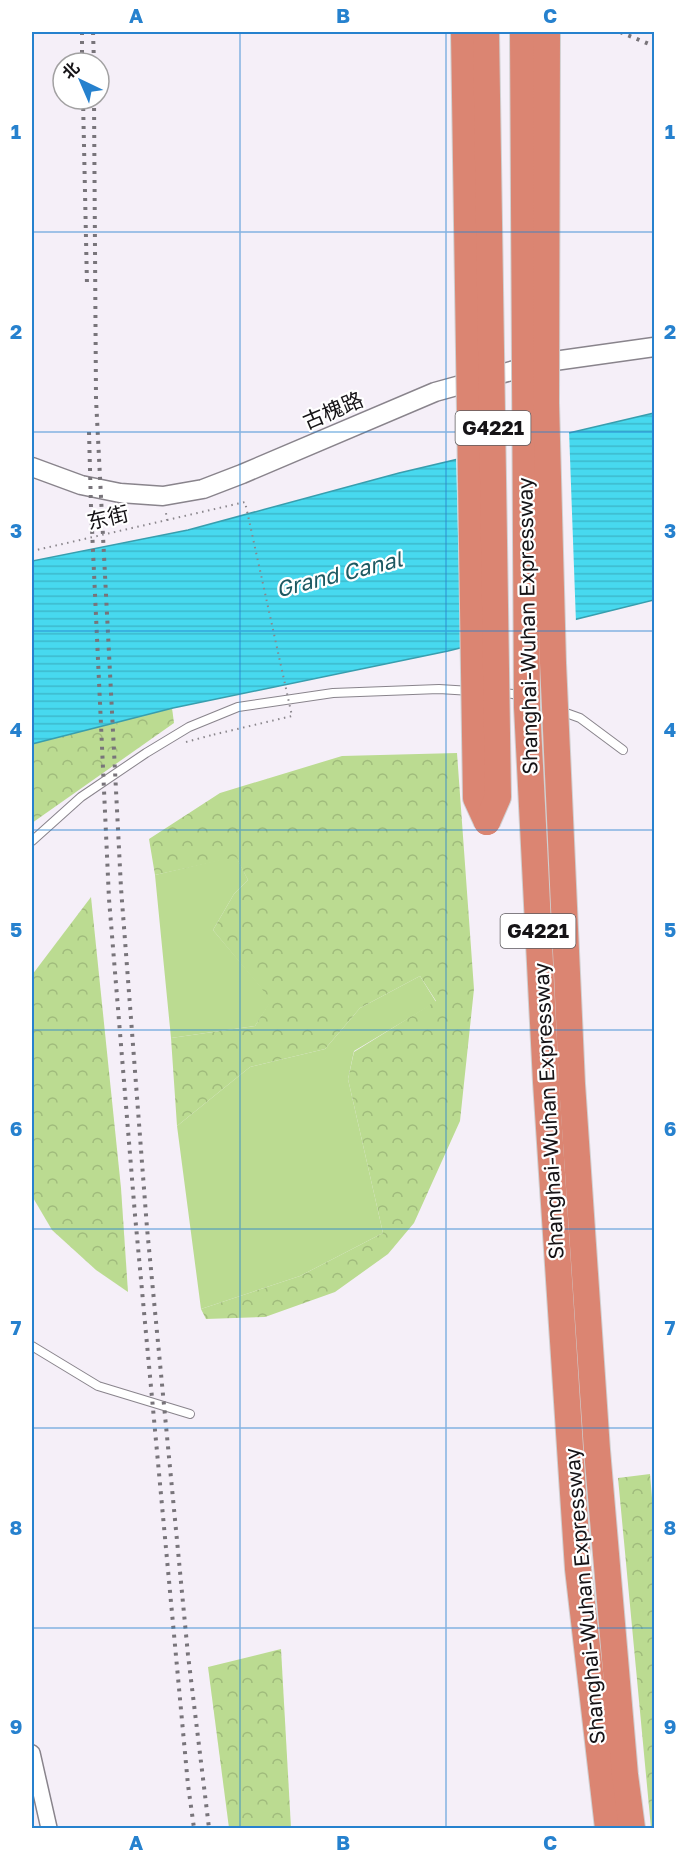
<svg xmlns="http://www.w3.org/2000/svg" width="686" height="1860" viewBox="0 0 686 1860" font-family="'Golos Text','Noto Sans SC',sans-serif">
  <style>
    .grass { fill: #bbdb91 }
    .forest { fill: url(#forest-crowns) }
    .water { fill: url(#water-rules); stroke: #389eae; stroke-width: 1.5 }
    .pier { fill: #f5eff8 }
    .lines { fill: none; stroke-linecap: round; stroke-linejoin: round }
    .service-casing { stroke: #89848c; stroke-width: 10 }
    .minor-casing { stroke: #89848c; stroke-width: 18 }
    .tertiary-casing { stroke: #89848c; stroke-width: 21 }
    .path { stroke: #8a868c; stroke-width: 2; stroke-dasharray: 1.5 4.5; stroke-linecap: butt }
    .service { stroke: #fff; stroke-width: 8 }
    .minor { stroke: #fff; stroke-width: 15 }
    .tertiary { stroke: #fff; stroke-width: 18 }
    .rail { stroke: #78747a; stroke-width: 4; stroke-dasharray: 3 6; stroke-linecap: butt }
    .motorway-bridge-casing { stroke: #d0d0d1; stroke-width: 28; stroke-linecap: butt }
    .path-bridge { stroke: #8a868c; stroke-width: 2; stroke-dasharray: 1.5 4.5; stroke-linecap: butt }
    .motorway-bridge { stroke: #db8572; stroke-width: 26 }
    .grid { fill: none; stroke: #2681ce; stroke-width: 1.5; stroke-opacity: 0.55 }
    .labels { text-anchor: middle; stroke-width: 4.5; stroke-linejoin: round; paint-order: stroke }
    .shield { fill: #fff; stroke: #5c5a5d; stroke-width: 1.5 }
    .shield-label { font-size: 20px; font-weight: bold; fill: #161417 }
    .street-label { font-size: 21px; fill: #161417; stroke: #fff }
    .water-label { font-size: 22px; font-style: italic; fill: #1d5962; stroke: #fff }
    .neatline { fill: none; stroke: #2681ce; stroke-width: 2 }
    .grid-label { font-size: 20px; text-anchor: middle; font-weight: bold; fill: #2681ce }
  </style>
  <defs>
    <pattern id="forest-crowns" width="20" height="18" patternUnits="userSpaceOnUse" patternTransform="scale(1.5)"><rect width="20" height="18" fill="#bbdb91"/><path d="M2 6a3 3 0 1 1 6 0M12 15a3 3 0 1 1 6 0" fill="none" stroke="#a0bb7c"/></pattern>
    <pattern id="water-rules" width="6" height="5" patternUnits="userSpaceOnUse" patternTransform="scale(1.5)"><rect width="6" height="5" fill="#47d9ef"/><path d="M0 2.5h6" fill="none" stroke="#3db9cc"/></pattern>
  </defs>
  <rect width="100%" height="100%" fill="#f5eff8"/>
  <!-- grass -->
  <g class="grass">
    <polygon points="236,856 248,880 234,894 213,930 272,1000 255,1026 171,1038 155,875"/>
    <polygon points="420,976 436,1002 354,1051 348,1079 383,1233 300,1276 201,1309 177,1126 250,1067 325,1049 360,1008"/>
  </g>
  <!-- forest -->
  <g class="forest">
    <polygon points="172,708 174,723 32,823 32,744"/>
    <polygon points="457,753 474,989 460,1121 414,1223 388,1254 335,1292 265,1317 206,1319 201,1309 300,1276 383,1233 348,1079 354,1052 436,1001 420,976 360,1008 325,1049 250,1067 177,1126 171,1038 255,1026 271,1000 213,930 234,894 248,880 236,857 155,875 149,839 220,793 342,756"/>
    <polygon points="91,897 121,1188 128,1292 96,1270 52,1230 32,1196 32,975"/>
    <polygon points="650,1474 654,1522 654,1828 651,1828 618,1478"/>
    <polygon points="281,1649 291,1828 229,1828 208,1667"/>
  </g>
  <!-- water -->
  <polygon class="water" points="654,413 654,600 448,651 173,708 32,744 32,561 188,530 399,473"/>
  <!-- pier -->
  <polygon class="pier" points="569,430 576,623 461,651 456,456"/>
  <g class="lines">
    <defs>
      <g id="service">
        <polyline points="501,693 513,694 580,718 623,750"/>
        <polyline points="32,841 81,797 146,753 189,727 238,707 333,693 439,689 471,691"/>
        <polyline points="32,1346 98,1386 190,1414"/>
      </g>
      <polyline id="minor" points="32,1753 49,1828"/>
      <polyline id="tertiary" points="32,467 81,485 120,493 163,496 203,489 242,474 435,392 540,363 654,347"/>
    </defs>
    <!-- service casing -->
    <use href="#service" class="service-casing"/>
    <!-- minor casing -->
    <use href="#minor" class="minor-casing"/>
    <!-- tertiary casing -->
    <use href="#tertiary" class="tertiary-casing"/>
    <!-- path -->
    <g class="path">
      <polyline points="32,551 167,520 166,513"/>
      <polyline points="186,742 212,735"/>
    </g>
    <!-- service -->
    <use href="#service" class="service"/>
    <!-- minor -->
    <use href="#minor" class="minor"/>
    <!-- tertiary -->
    <use href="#tertiary" class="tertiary"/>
    <!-- rail -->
    <g class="rail">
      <polyline points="82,32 82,63"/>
      <polyline points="93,32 94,63"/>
      <polyline points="620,32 654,46"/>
      <polyline points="83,99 87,285"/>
      <polyline points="94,99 96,399 121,888 147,1228 188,1655 209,1828"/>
      <polyline points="89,432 91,507 109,899 135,1215 188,1785 194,1828"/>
    </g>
    <defs>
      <g id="motorway-bridge">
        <polyline points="464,32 476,798 487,822"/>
        <polyline points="486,32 498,797 487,822"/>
        <polyline points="523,32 527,707 546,1082 578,1569 608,1828"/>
        <polyline points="547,32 546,403 553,663 572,1084 597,1450 625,1775 632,1828"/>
      </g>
    </defs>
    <!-- motorway-bridge casing -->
    <use href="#motorway-bridge" class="motorway-bridge-casing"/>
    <!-- path-bridge -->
    <polyline class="path-bridge" points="167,520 245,502 292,716 212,735"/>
    <!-- motorway-bridge -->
    <use href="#motorway-bridge" class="motorway-bridge"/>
  </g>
  <!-- grid -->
  <path class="grid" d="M240,32V1828M446,32V1828M32,232H654M32,432H654M32,631H654M32,830H654M32,1030H654M32,1229H654M32,1428H654M32,1628H654"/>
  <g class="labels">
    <!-- shield labels -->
    <g class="shield">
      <rect x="455.5" y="411" width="75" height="34" rx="4.5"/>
      <rect x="500.5" y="914" width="75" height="34" rx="4.5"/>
    </g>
    <g class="shield-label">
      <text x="493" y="435">G4221</text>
      <text x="538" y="938">G4221</text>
    </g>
    <!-- street labels -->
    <g class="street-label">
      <text transform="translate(333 411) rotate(-23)" y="7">古槐路</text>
      <text transform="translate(108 518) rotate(-13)" y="7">东街</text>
      <text transform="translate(528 626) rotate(-91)" y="7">Shanghai-Wuhan Expressway</text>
      <text transform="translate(549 1111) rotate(-93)" y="7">Shanghai-Wuhan Expressway</text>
      <text transform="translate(585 1596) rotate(-95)" y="7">Shanghai-Wuhan Expressway</text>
    </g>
    <!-- water labels -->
    <g class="water-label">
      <text transform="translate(339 574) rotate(-14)" y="8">Grand Canal</text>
    </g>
  </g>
  <!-- border -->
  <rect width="686" height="1860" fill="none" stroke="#ffffff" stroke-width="66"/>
  <!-- north arrow -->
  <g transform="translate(81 81) rotate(316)"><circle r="28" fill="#ffffff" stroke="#a2a1a2" stroke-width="1.5"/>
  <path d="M0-4.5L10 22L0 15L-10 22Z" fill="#2681ce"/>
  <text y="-9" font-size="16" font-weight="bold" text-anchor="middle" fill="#161417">北</text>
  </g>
  <rect x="33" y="33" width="620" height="1794" class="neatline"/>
  <g class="grid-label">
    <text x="136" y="23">A</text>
    <text x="343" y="23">B</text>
    <text x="550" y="23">C</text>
    <text x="16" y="139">1</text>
    <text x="670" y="139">1</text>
    <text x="16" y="339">2</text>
    <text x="670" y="339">2</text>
    <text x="16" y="538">3</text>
    <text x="670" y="538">3</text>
    <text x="16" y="737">4</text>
    <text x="670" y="737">4</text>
    <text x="16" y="937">5</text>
    <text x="670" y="937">5</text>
    <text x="16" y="1136">6</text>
    <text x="670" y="1136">6</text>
    <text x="16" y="1335">7</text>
    <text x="670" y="1335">7</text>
    <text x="16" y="1535">8</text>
    <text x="670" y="1535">8</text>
    <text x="16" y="1734">9</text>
    <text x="670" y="1734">9</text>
    <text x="136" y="1850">A</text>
    <text x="343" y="1850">B</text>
    <text x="550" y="1850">C</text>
  </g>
</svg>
